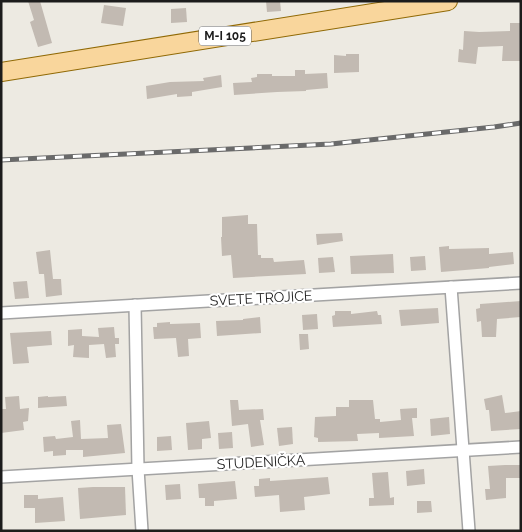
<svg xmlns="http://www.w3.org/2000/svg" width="522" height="532" viewBox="0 0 522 532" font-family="Raleway,sans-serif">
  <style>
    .building { fill: #c2bab2 }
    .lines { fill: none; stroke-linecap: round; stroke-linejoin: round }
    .minor-casing { stroke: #a3a3a3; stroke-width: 14 }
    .primary-casing { stroke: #906905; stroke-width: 20 }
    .minor { stroke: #fff; stroke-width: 11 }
    .primary { stroke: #f9d69c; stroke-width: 18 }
    .rail-casing { stroke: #6a6a6a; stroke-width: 5 }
    .rail { stroke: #fff; stroke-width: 3; stroke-dasharray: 9; stroke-linecap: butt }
    .labels { text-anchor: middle; stroke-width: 4.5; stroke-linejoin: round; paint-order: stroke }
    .shield { fill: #fff; stroke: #606060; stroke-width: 1 }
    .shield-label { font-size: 12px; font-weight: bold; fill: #1c1c1c }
    .street-label { font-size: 14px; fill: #1c1c1c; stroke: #fff }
  </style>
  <rect width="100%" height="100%" fill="#edeae2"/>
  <!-- building -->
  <g class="building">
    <polygon points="28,1 40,1 52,43 38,47 30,22 34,20"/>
    <polygon points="266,1 280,1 281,11 267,12"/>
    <polygon points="104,5 126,8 123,26 101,23"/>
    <polygon points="186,8 187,22 171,23 171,9"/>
    <polygon points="510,23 521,23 521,61 502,61 503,46 478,47 476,64 458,62 459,49 463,50 464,31 479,32 510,31"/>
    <polygon points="346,54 359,54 359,72 334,73 334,55 346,56"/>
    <polygon points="295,70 305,70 305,74 327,73 328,88 306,90 306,91 277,92 234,95 233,83 252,82 251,78 257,77 257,74 272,74 272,76 295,76"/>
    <polygon points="221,75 222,87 192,92 192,96 177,97 177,94 147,99 146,86 170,82 204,81 203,78"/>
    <polygon points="248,215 248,224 257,224 258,255 261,255 261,258 273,258 274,262 304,260 306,274 233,278 231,255 222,256 221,237 222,237 222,217"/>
    <polygon points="342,233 343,241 317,245 316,234"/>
    <polygon points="449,246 449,249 489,248 489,254 513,252 514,264 489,267 489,268 441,272 439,247"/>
    <polygon points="50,250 53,279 61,279 62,295 46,297 44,274 39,274 36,252"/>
    <polygon points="393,254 394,273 351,274 350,256"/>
    <polygon points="425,256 426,270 411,271 410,257"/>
    <polygon points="333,257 335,272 319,273 318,258"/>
    <polygon points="27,281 29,298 15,299 13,282"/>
    <polygon points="521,301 521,317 497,319 496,337 482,337 481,321 477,322 476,309 480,308 480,304"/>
    <polygon points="438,308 439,323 401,326 399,310"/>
    <polygon points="335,311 351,311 351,314 377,311 378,315 381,315 382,324 333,327 332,316 335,315"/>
    <polygon points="317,314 318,329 303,330 302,315"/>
    <polygon points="260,317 261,333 217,336 216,321 243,320 243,319"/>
    <polygon points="170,322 170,324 200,323 201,338 188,339 189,356 178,357 176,338 154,339 153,327 157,327 157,323"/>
    <polygon points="114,327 115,338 119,338 119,344 115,344 116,357 106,358 104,344 89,345 89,358 73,357 74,345 68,346 68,330 82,329 82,336 99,337 98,328"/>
    <polygon points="51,331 52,345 27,347 29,363 13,364 10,333"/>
    <polygon points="299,334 308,334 309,349 300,350"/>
    <polygon points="502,395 505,413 521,411 521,429 491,431 489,410 486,410 484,399"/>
    <polygon points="19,396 20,409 29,408 28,421 23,422 24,430 1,433 1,409 6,409 5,397"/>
    <polygon points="48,396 48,397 66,396 67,406 38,408 38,397"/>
    <polygon points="230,400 238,400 239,410 263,409 264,420 260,420 264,445 251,447 248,424 232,426"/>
    <polygon points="349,400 373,400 375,419 380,419 380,422 401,420 400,409 417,408 417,418 412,418 414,436 379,438 379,433 357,434 358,441 318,442 318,438 314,437 315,417 336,416 336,407 349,407"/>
    <polygon points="449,417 450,434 431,436 430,419"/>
    <polygon points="80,420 81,439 108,438 107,425 121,424 125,453 83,457 83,450 66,450 66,455 53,456 53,451 44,452 43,437 55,436 56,439 73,437 71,421"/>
    <polygon points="209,421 211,438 202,439 202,449 188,450 186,423"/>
    <polygon points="292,427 293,444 279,446 277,428"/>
    <polygon points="232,432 233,448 219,449 218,433"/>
    <polygon points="171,436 172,450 157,451 157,437"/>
    <polygon points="505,465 521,465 521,478 506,478 506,498 486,500 485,489 490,489 488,466"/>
    <polygon points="424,469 425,484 407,486 406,471"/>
    <polygon points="388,472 390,498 394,497 394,505 369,506 369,498 374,498 372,473"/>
    <polygon points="328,477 330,494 304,497 305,510 280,512 279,495 255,497 254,486 259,486 259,479 270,478 270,481"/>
    <polygon points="235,481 237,499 214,501 214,506 205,506 205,498 199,498 198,484"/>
    <polygon points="180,484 181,499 166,500 165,485"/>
    <polygon points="93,487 125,487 126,515 80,519 78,488"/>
    <polygon points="24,495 38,495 38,499 63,497 65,521 35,523 35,508 24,508"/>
    <polygon points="417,501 431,501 432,512 417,513"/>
  </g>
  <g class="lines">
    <defs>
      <g id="minor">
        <polyline points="451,287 469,531"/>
        <polyline points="135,305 138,469 142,531"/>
        <polyline points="1,313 521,283"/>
        <polyline points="1,477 521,447"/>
      </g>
      <polyline id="primary" points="1,72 448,1"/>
    </defs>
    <!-- minor casing -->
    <use href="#minor" class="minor-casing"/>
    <!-- primary casing -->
    <use href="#primary" class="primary-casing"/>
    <!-- minor -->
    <use href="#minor" class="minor"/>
    <!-- primary -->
    <use href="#primary" class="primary"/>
    <defs>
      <polyline id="rail" points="1,160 331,144 494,127 521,123"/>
    </defs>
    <!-- rail casing -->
    <use href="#rail" class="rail-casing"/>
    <!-- rail -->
    <use href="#rail" class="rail"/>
  </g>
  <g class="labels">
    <!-- shield labels -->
    <rect class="shield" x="199" y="26.5" width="52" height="19" rx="4"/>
    <g class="shield-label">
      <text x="225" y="40">M-I 105</text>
    </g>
    <!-- street labels -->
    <g class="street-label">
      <text transform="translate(261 298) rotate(-3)" y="5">SVETE TROJICE</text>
      <text transform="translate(261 462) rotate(-3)" y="5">STUDENIČKA</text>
    </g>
  </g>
  <!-- border -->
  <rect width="522" height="532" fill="none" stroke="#1c1c1c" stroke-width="5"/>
</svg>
